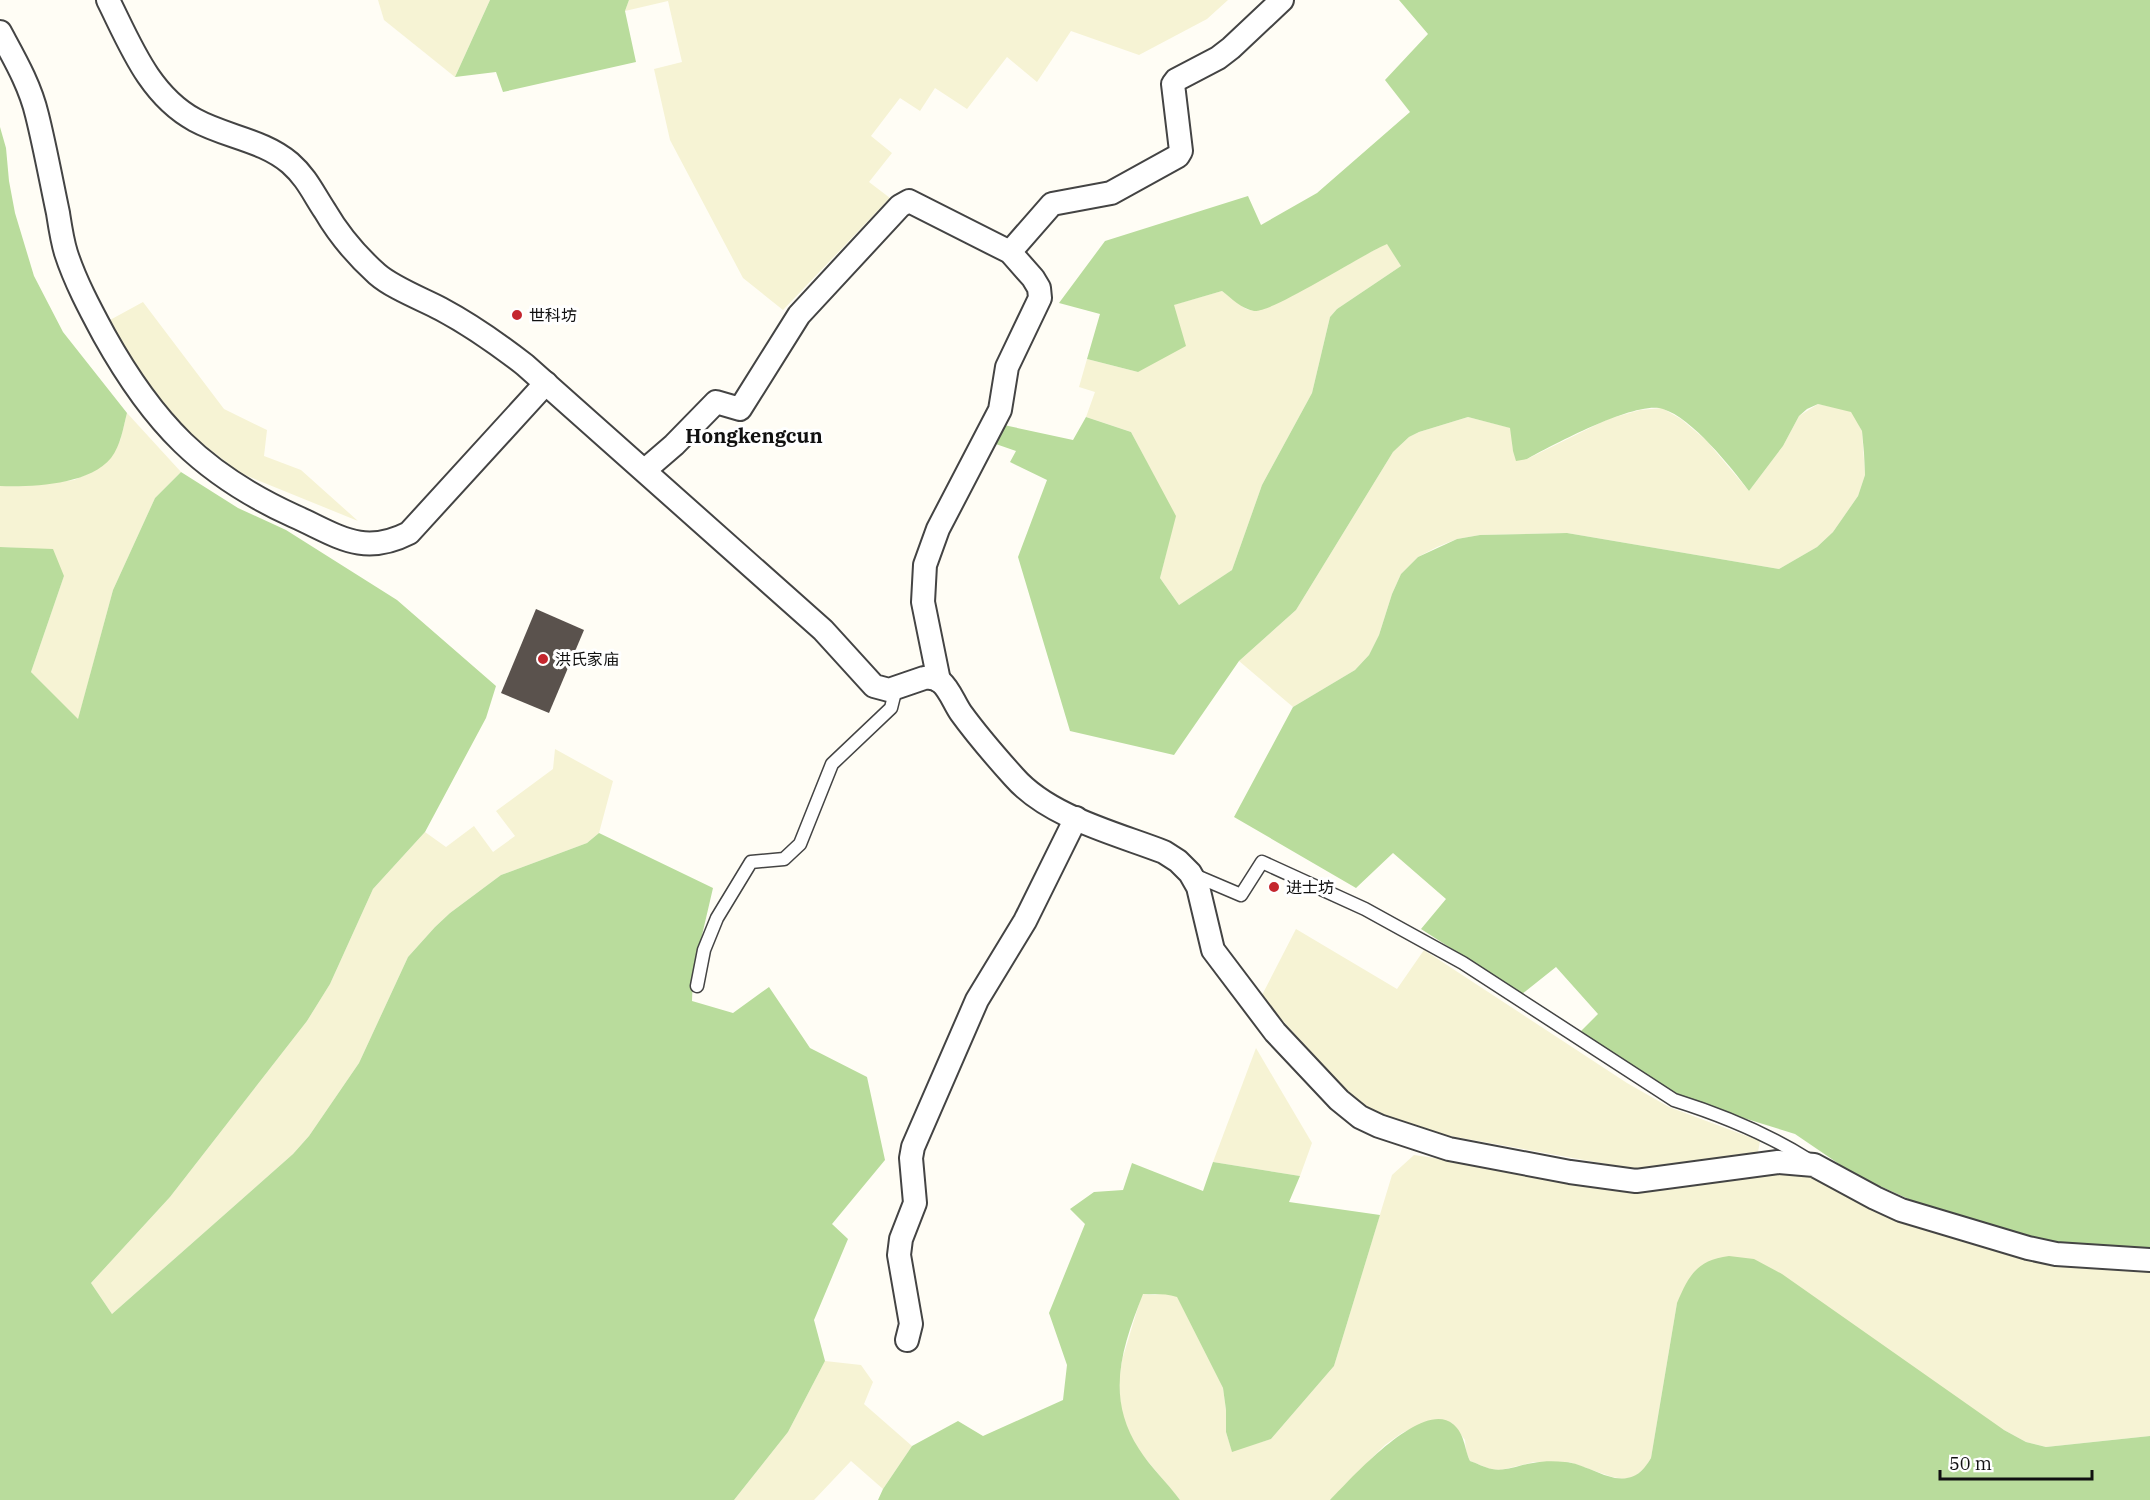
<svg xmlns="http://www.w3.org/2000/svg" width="2150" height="1500" viewBox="0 0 2150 1500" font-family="'IBM Plex Serif','Noto Sans SC',serif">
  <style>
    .farmland { fill: #f6f3d4 }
    .forest { fill: #b9dc9c }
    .building { fill: #5a524d }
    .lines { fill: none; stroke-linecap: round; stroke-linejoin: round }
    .service-casing { stroke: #444; stroke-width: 15 }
    .minor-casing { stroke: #444; stroke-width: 26 }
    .service { stroke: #fff; stroke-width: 12 }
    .minor { stroke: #fff; stroke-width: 22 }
    .poi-dot { fill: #c4262e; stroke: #fff; stroke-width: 2 }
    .labels { text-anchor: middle; stroke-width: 6; stroke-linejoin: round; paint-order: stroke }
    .poi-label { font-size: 16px; fill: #111; stroke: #fff; text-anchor: start }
    .quarter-label { font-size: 20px; font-weight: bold; fill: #111; stroke: #fff }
  </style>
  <rect width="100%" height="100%" fill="#fffdf5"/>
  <!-- farmland -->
  <g class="farmland">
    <polygon points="378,0 490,0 455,77 384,20"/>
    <polygon points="629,0 1228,0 1207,19 1139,55 1071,31 1037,82 1007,57 967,109 935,88 920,111 900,98 871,136 892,153 869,182 890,198 783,310 743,278 670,140 654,69 682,62 668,1 625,11"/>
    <polygon points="1387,243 1401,266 1337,309 1330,317 1312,393 1262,485 1232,570 1179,605 1160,578 1175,516 1131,432 1086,417 1095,392 1079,387 1087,359 1138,372 1173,305 1222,291 1246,309 1256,311 1277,303"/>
    <polygon points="143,302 224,409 267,430 264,456 301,470 358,521 240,473 198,440 163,407 121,343 110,320"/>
    <polygon points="1818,404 1852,411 1862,431 1865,475 1858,496 1833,532 1817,547 1779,569 1567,533 1480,535 1457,539 1437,547 1418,557 1401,574 1392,594 1379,635 1369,655 1355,670 1293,707 1239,661 1296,610 1393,452 1409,437 1419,432 1468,417 1511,428 1513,451 1527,459 1608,419 1640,410 1662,408 1681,419 1706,440 1749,491 1783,446 1799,416"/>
    <polygon points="127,413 181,472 155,498 113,590 78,720 31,672 64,576 22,548 0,547 0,486 31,485 74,480 94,471 120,441"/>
    <polygon points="555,749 613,781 599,833 587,843 501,875 450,913 435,927 408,957 359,1063 309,1136 293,1154 112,1314 91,1283 170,1197 307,1021 330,984 373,889 425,832 446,847 474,826 493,852 515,836 496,811 553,769"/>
    <polygon points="1296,929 1397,989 1424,950 1627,1083 1669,1107 1760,1141 1758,1152 1657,1173 1411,1129 1374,1112 1348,1092 1261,997"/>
    <polygon points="1256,1048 1312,1143 1300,1176 1213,1162"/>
    <polygon points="1414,1155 1636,1187 1778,1168 1814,1171 1872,1203 2150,1266 2150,1436 2046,1447 2026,1442 2004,1430 1677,1303 1651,1458 1645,1468 1635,1476 1624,1479 1612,1477 1569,1462 1534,1462 1501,1470 1490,1469 1470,1461 1466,1451 1465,1440 1452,1423 1421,1424 1402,1433 1385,1445 1330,1500 1180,1500 1140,1452 1129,1433 1121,1412 1119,1381 1122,1360 1142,1294 1155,1295 1165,1293 1177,1296 1223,1388 1226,1410 1226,1432 1232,1451 1271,1439 1334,1366 1392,1175"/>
    <polygon points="825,1361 861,1365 873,1382 864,1404 912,1446 883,1489 851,1461 814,1500 734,1500 788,1432"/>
  </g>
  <!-- forest -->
  <g class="forest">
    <polygon points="490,0 629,0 625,11 636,62 503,92 496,72 455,77"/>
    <path d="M1399,0H2150V1252L2057,1246L1942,1214L1873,1183L1842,1166L1795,1134L1682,1099L1661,1090L1581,1031L1598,1014L1556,967L1522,994L1421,929L1446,899L1393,853L1356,888L1234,817L1293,707L1355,670L1369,655L1379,635L1392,594L1401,574L1418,557L1457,539L1480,535L1567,533L1779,569L1817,547L1833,532L1858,496L1865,475L1864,453L1862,431L1851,412L1818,404L1807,409L1799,416L1783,446L1749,491C1731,467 1692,418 1663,409C1636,400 1553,445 1527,459L1516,461L1513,451L1510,428L1468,417L1419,432L1409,437L1393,452L1296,610L1239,661L1174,755L1070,731L1018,557L1047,480L1010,462L1016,451L990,442L999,424L1073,440L1086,417L1131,432L1176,516L1160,578L1179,605L1232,570L1262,485L1312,393L1330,317L1337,309L1401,266L1387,244C1363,254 1272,313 1254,311C1242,309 1231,298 1222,291L1174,305L1186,346L1138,372L1087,359L1100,314L1059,303L1105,241L1248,196L1261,225L1317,193L1410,112L1385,80L1428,34Z"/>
    <path d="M0,127L6,148L9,181L15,213L34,276L63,332L127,413C123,428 121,445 111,458C89,485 33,487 0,486Z"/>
    <polygon points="181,472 238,508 286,530 397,600 496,686 486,718 425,832 373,889 330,984 307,1021 170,1197 91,1283 112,1314 293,1154 309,1136 359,1063 408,957 435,927 450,913 501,875 587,843 599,833 713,888 693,974 692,1001 733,1013 769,987 810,1048 867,1077 885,1160 832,1224 848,1239 814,1320 825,1361 788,1432 734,1500 0,1500 0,547 53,549 64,576 31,672 78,719 113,590 155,498"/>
    <path d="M1213,1162L1300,1176L1289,1202L1380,1215L1334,1366L1271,1439L1232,1452L1226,1432V1410L1223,1388L1177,1297C1165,1293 1155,1295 1143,1294C1122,1347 1105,1397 1139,1449C1150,1467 1167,1482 1180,1500H878L883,1489L912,1446L958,1421L983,1436L1063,1400L1067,1365L1049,1313L1085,1224L1070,1209L1094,1192L1123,1190L1132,1163L1203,1191Z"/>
    <path d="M1729,1256L1754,1259L1782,1274L2004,1430L2026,1442L2046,1447L2150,1436V1500H1330C1350,1480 1422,1398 1453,1424C1465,1434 1464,1448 1470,1461C1477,1463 1485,1468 1492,1469C1505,1472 1519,1465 1533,1463C1543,1461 1554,1461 1565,1462C1584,1463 1609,1482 1627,1478C1639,1476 1645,1468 1651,1458L1677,1303C1689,1275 1697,1260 1729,1256Z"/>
  </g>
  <!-- building -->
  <polygon class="building" points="536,609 584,630 549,713 501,693"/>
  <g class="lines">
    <defs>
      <g id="service">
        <path d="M1194,875L1241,895L1262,862L1365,909L1463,963L1674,1100C1722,1115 1766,1133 1809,1160"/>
        <polyline points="697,986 704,950 717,918 751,862 784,859 800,844 832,764 891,708 896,688"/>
      </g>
      <g id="minor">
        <path d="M108,0C130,44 149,95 195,120C226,137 263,140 290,163C307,178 313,193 325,211C339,235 357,256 377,274C393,288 422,299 441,309C471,325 498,344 525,365L823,630L874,686L889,690L924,678C930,677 936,678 941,682C950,690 954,703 961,713C977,735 996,757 1014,777C1049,817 1115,833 1164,852L1178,861L1190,873L1198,887L1213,950L1275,1032L1339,1100L1360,1117L1379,1126L1449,1149L1570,1172L1636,1181L1778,1162L1814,1165L1875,1198L1901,1210L2028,1248L2056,1254L2150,1260"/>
        <path d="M0,32C14,58 30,85 37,115C45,147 51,180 58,213C60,226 62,240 66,253C75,281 90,309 104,335C153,423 202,474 294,516C337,535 362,557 409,533L546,383"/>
        <polyline points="1010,252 1052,204 1111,193 1178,156 1181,151 1173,84 1176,80 1218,58 1231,48 1282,0"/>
        <polyline points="645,470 674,445 716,402 740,409 799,315 900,206 909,201 1010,252 1033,278 1039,288 1040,298 1007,367 1000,410 938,529 925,565 923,602 939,681"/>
        <polyline points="907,1340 911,1324 899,1255 901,1239 915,1203 911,1158 913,1147 977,1000 1025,921 1076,818"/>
      </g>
    </defs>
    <!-- service casing -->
    <use href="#service" class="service-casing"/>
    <!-- minor casing -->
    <use href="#minor" class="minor-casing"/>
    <!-- service -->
    <use href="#service" class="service"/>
    <!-- minor -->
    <use href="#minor" class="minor"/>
  </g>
  <!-- markers -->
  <g class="poi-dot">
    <circle cx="517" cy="315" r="6"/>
    <circle cx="543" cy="659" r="6"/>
    <circle cx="1274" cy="887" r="6"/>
  </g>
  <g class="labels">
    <!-- poi labels -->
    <g class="poi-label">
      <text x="529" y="321">世科坊</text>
      <text x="555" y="665">洪氏家庙</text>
      <text x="1286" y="893">进士坊</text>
    </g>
    <!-- quarter labels -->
    <g class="quarter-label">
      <text x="754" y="443">Hongkengcun</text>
    </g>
  </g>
  <!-- scale -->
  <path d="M1940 1470v9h152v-9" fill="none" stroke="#111111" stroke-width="3"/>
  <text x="1949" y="1470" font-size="18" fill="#111111" stroke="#ffffff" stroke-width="4.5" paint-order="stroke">50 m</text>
</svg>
